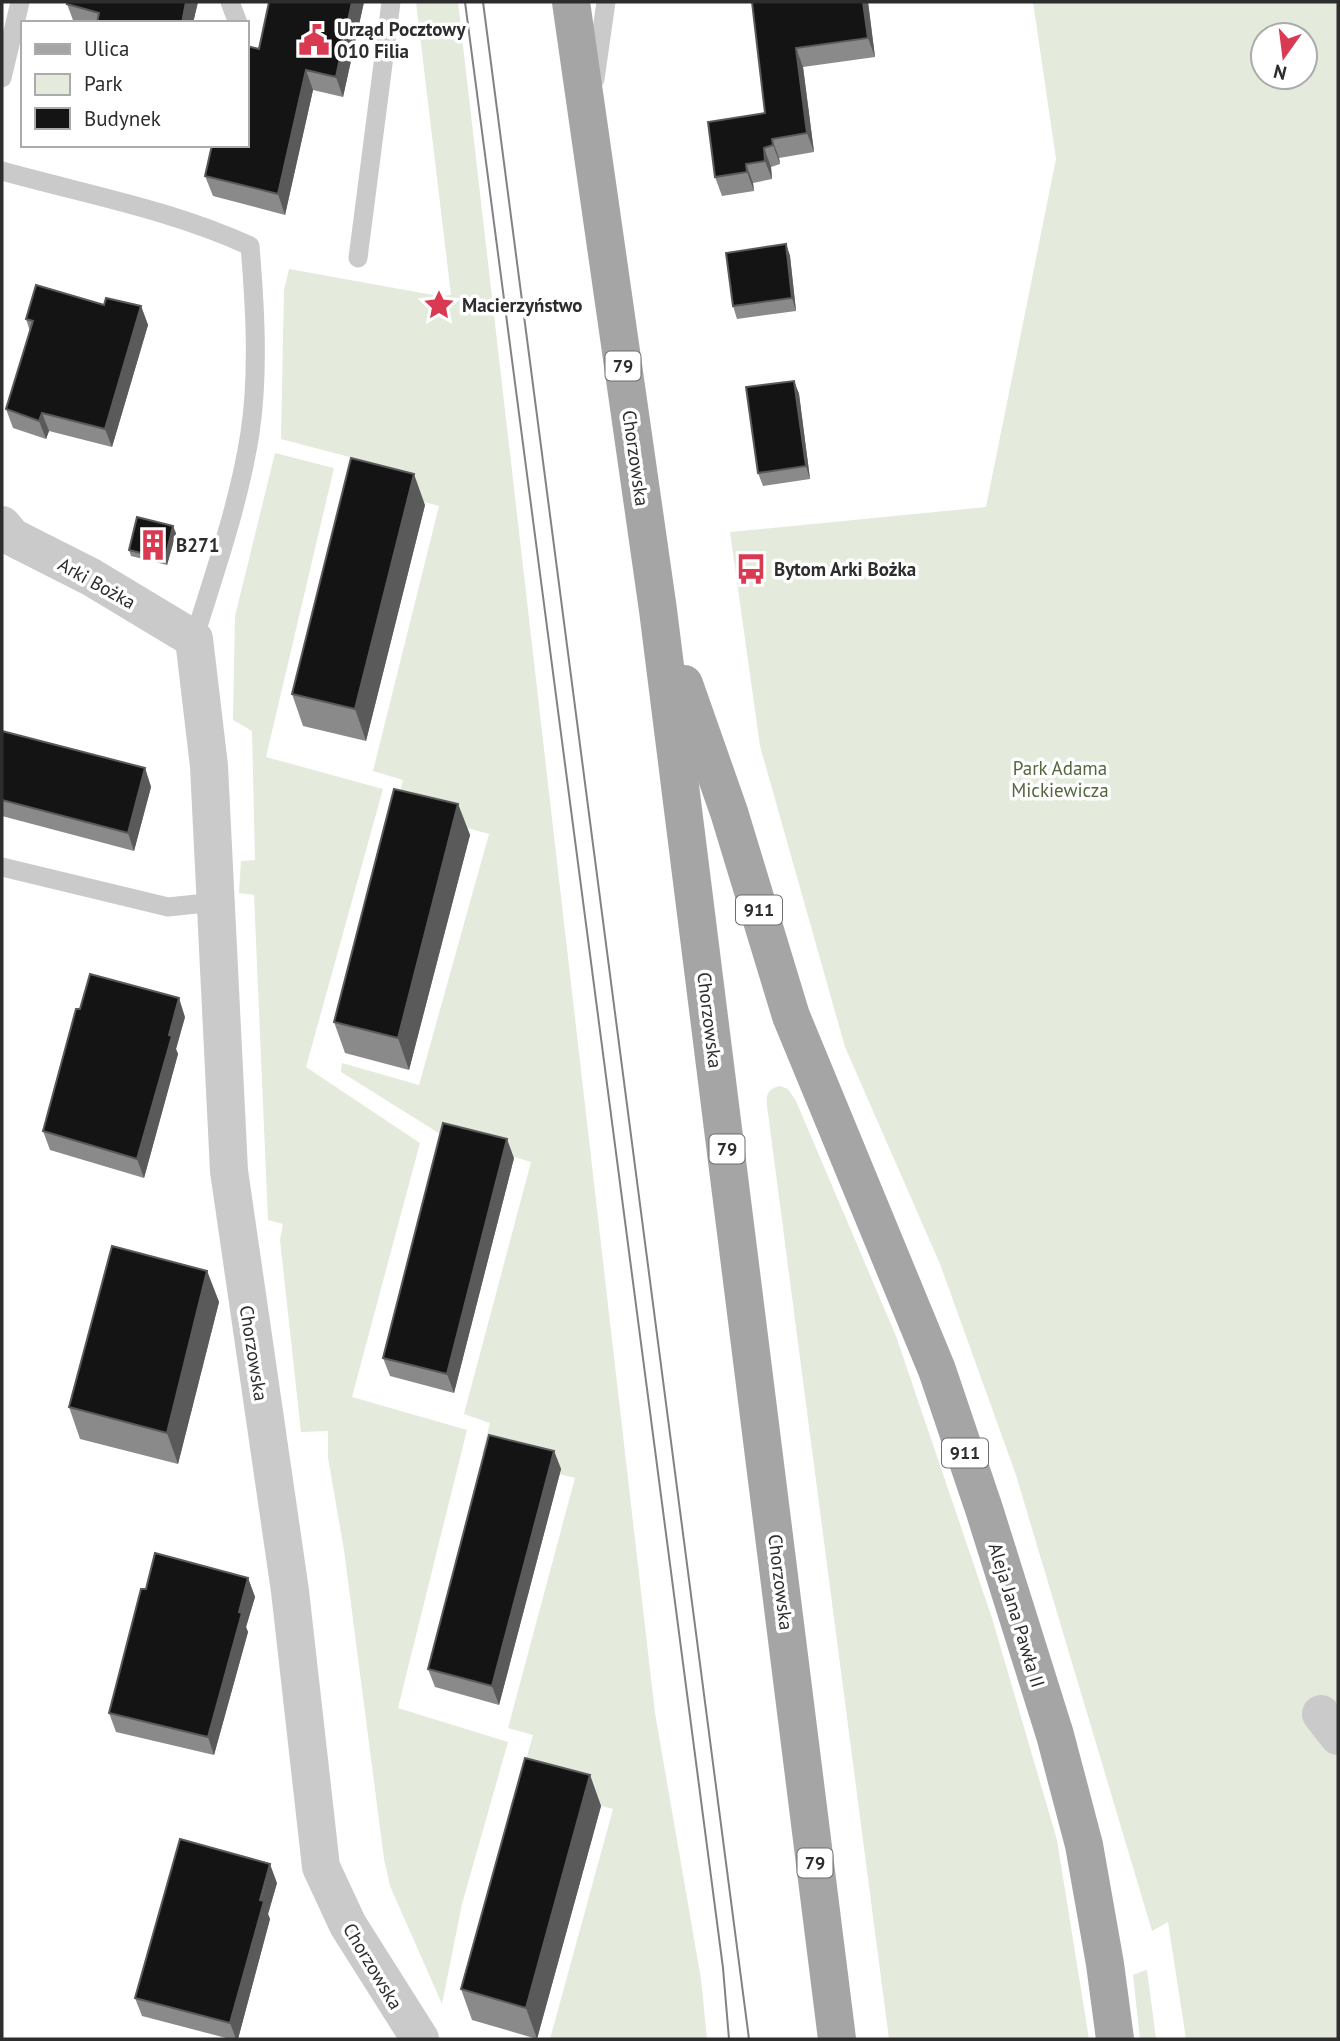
<svg xmlns="http://www.w3.org/2000/svg" width="1340" height="2041" viewBox="0 0 1340 2041" font-family="'PT Sans',sans-serif">
  <style>
    .green { fill: #e4eadc; fill-rule: evenodd }
    .lines { fill: none; stroke-linecap: round; stroke-linejoin: round }
    .service { stroke: #cacaca; stroke-width: 19 }
    .minor { stroke: #cacaca; stroke-width: 38 }
    .primary { stroke: #a5a5a5; stroke-width: 38 }
    .tram { stroke: #828282; stroke-width: 2 }
    .wall { fill: #8a8a8a }
    .shaded-wall { fill: #5a5a5a }
    .building { fill: #141414; stroke: #5a5a5a; stroke-width: 2 }
    .labels { text-anchor: middle; stroke-width: 7; stroke-linejoin: round; paint-order: stroke }
    .shield { fill: #fff; stroke: #6c6c6c; stroke-width: 2 }
    .shield-label { font-size: 18px; font-weight: bold; fill: #2d2d2d }
    .poi-label { font-size: 19px; font-weight: bold; fill: #2d2d2d; stroke: #fff; text-anchor: start }
    .street-label { font-size: 19px; fill: #2d2d2d; stroke: #fff }
    .park-label { font-size: 19px; fill: #53663e; stroke: #fff }
  </style>
  <rect width="100%" height="100%" fill="#fff"/>
  <!-- green -->
  <g class="green">
    <polygon points="416,2 458,2 655,1713 701,1979 707,2039 550,2039 613,1809 519,1785 533,1735 508,1728 575,1478 482,1454 490,1423 464,1414 531,1162 445,1137 341,1072 342,1063 419,1085 489,834 396,808 403,780 373,771 439,506 352,483 357,459 281,439 284,290 289,269 439,296 451,295"/>
    <path d="M1033,2H1338V2039H1186L1168,1922L1152,1931L1016,1475L940,1264L845,1047L760,746L730,532L986,507L1056,159ZM1263,35H1305V77H1263Z"/>
    <polygon points="275,453 334,468 266,757 383,789 306,1067 420,1143 352,1397 467,1430 398,1708 508,1742 462,1904 442,2004 390,1886 384,1859 344,1550 328,1458 328,1431 301,1432 280,1240 283,1224 268,1220 254,895 239,893 241,861 255,860 252,731 233,720 235,616"/>
    <path d="M780,1086L788,1089L796,1101L896,1336L992,1618L1057,1840L1089,2039H889L768,1113C766,1100 764,1089 780,1086Z"/>
    <polygon points="1146,1970 1147,1970 1156,2039 1140,2039 1133,1975"/>
  </g>
  <g class="lines">
    <!-- service -->
    <g class="service">
      <polyline points="230,2 238,23"/>
      <polyline points="2,78 20,2"/>
      <polyline points="595,79 606,2"/>
      <path d="M2,171C84,194 172,210 250,246C255,306 259,373 250,433C239,504 215,571 194,639"/>
      <polyline points="358,258 391,2"/>
      <polyline points="2,867 168,907 216,902"/>
    </g>
    <!-- minor -->
    <g class="minor">
      <polyline points="2,525 12,537 91,577 194,639 209,766 229,1171 290,1591 321,1867 348,1925 420,2039"/>
      <polyline points="1321,1714 1338,1736"/>
    </g>
    <!-- primary -->
    <g class="primary">
      <polyline points="571,2 658,610 837,2039"/>
      <polyline points="684,684 729,812 791,1016 937,1370 984,1509 1055,1735 1084,1845 1105,1964 1115,2039"/>
    </g>
    <!-- tram -->
    <g class="tram">
      <polyline points="465,2 723,1968 729,2039"/>
      <polyline points="483,2 749,2039"/>
    </g>
  </g>
  <!-- wall -->
  <g class="wall">
    <polygon points="198,2 193,23 74,23 67,4"/>
    <polygon points="364,2 343,97 313,90 285,215 213,196 205,176 259,49"/>
    <polygon points="752,2 868,2 875,57 803,67 814,152 779,158 780,164 771,167 772,179 753,183 754,191 722,196 715,177 765,113"/>
    <polygon points="786,244 790,256 796,311 737,319 733,306"/>
    <polygon points="104,305 141,306 148,325 112,447 49,431 46,439 13,428 6,409 30,331 26,319"/>
    <polygon points="794,381 799,394 810,479 763,486 758,473"/>
    <polygon points="425,505 366,741 303,726 292,694"/>
    <polygon points="176,533 167,565 131,556 129,550"/>
    <polygon points="2,731 145,768 151,787 134,851 2,816"/>
    <polygon points="458,804 470,835 409,1070 345,1053 334,1022"/>
    <polygon points="185,1017 176,1049 178,1054 144,1178 50,1150 43,1131"/>
    <polygon points="514,1158 454,1393 390,1376 383,1358"/>
    <polygon points="207,1271 219,1302 178,1464 80,1439 69,1407"/>
    <polygon points="554,1451 561,1469 499,1705 435,1687 428,1669"/>
    <polygon points="248,1578 255,1597 246,1627 248,1632 214,1755 116,1732 109,1713 146,1589"/>
    <polygon points="590,1775 601,1806 537,2039 472,2020 461,1989"/>
    <polygon points="277,1883 268,1914 270,1919 238,2039 230,2039 142,2016 135,1998"/>
  </g>
  <!-- shaded-wall -->
  <g class="shaded-wall">
    <polygon points="186,2 198,2 193,23 182,23"/>
    <polygon points="352,2 364,2 343,97 336,77"/>
    <polygon points="863,2 868,2 875,57 868,38"/>
    <polygon points="796,48 803,67 814,152 807,133"/>
    <polygon points="306,70 313,90 285,215 278,194"/>
    <polygon points="772,139 779,158 780,164 773,145"/>
    <polygon points="764,148 771,167 772,179 765,161"/>
    <polygon points="746,164 753,183 754,191 747,172"/>
    <polygon points="786,244 790,256 796,311 792,298"/>
    <polygon points="141,306 148,325 112,447 105,429"/>
    <polygon points="794,381 799,394 810,479 806,466"/>
    <polygon points="42,413 49,431 46,439 39,421"/>
    <polygon points="414,474 425,505 366,741 355,709"/>
    <polygon points="173,526 176,533 167,565 165,559"/>
    <polygon points="145,768 151,787 134,851 128,833"/>
    <polygon points="458,804 470,835 409,1070 398,1038"/>
    <polygon points="179,998 185,1017 176,1049 178,1054 144,1178 137,1159"/>
    <polygon points="507,1139 514,1158 454,1393 447,1374"/>
    <polygon points="207,1271 219,1302 178,1464 167,1433"/>
    <polygon points="554,1451 561,1469 499,1705 492,1686"/>
    <polygon points="248,1578 255,1597 246,1627 248,1632 214,1755 208,1737"/>
    <polygon points="590,1775 601,1806 537,2039 526,2008"/>
    <polygon points="270,1864 277,1883 268,1914 270,1919 238,2039 236,2039 230,2023"/>
  </g>
  <!-- building -->
  <g class="building">
    <polygon points="68,2 186,2 182,23 97,23 99,13 67,4"/>
    <polygon points="269,2 352,2 336,77 306,70 278,194 205,176 212,145 247,145 247,46 259,49"/>
    <polygon points="752,2 863,2 868,38 796,48 807,133 772,139 773,145 764,148 765,161 746,164 747,172 715,177 708,122 765,113"/>
    <polygon points="786,244 792,298 733,306 726,253"/>
    <polygon points="36,285 104,305 106,298 141,306 105,429 42,413 39,421 6,409 33,321 26,319"/>
    <polygon points="794,381 806,466 758,473 746,387"/>
    <polygon points="351,458 414,474 355,709 292,694"/>
    <polygon points="137,517 173,526 165,559 129,550"/>
    <polygon points="2,731 145,768 128,833 2,800"/>
    <polygon points="394,789 458,804 398,1038 334,1022"/>
    <polygon points="90,974 179,998 169,1035 172,1036 137,1159 43,1131 76,1009 80,1009"/>
    <polygon points="443,1123 507,1139 447,1374 383,1358"/>
    <polygon points="112,1246 207,1271 167,1433 69,1407"/>
    <polygon points="489,1435 554,1451 492,1686 428,1669"/>
    <polygon points="155,1553 248,1578 239,1612 242,1613 208,1737 109,1713 141,1589 146,1589"/>
    <polygon points="525,1758 590,1775 526,2008 461,1989"/>
    <polygon points="180,1839 270,1864 260,1900 264,1901 230,2023 135,1998"/>
  </g>
  <!-- icons -->
  <defs>
    <symbol id="civic-bare" viewBox="-9 -9 18 18"><path d="M-.6-6.5H3V-4.5H.6V-3L4-1V1h2V6H-6V1h2V-1L-.6-3ZM-1.2 2.5V6h2.4V2.5Z" fill="#da3a51" stroke="#fff" stroke-width="2.5" paint-order="stroke"/></symbol>
    <symbol id="sight-bare" viewBox="-9 -9 18 18"><path d="M0-6L1.8-2.2L6-1.7L2.9 1.2L3.7 5.4L0 3.3L-3.7 5.4L-2.9 1.2L-6-1.7L-1.8-2.2Z" fill="#da3a51" stroke="#fff" stroke-width="2.5" paint-order="stroke"/></symbol>
    <symbol id="building-bare" viewBox="-9 -9 18 18"><path d="M-4-6H4V6H1V3H-1V6H-4ZM-2.5-4.3h1.7v1.8h-1.7ZM.8-4.3h1.7v1.8H.8ZM-2.5-1h1.7V.8h-1.7ZM.8-1h1.7V.8H.8Z" fill="#da3a51" stroke="#fff" stroke-width="2.5" paint-order="stroke"/></symbol>
    <symbol id="bus-bare" viewBox="-9 -9 18 18"><path d="M-5-6H5V4H4V6H2V4H-2V6H-4V4H-5ZM-3.5-4V0h7V-4ZM-3.5 1.2v1.5H-2V1.2ZM2 1.2v1.5H3.5V1.2Z" fill="#da3a51" stroke="#fff" stroke-width="2.5" paint-order="stroke"/></symbol>
  </defs>
  <g fill-rule="evenodd">
    <use href="#civic-bare" x="292" y="18" width="44" height="44"/>
    <use href="#sight-bare" x="417" y="283" width="44" height="44"/>
    <use href="#building-bare" x="131" y="523" width="44" height="44"/>
    <use href="#bus-bare" x="729" y="547" width="44" height="44"/>
  </g>
  <g class="labels">
    <!-- shield labels -->
    <g class="shield">
      <rect x="605.5" y="351.5" width="35" height="29" rx="5"/>
      <rect x="736" y="895.5" width="46" height="29" rx="5"/>
      <rect x="709.5" y="1134.5" width="35" height="29" rx="5"/>
      <rect x="942" y="1438.5" width="46" height="29" rx="5"/>
      <rect x="797.5" y="1848.5" width="35" height="29" rx="5"/>
    </g>
    <g class="shield-label">
      <text x="623" y="372">79</text>
      <text x="759" y="916">911</text>
      <text x="727" y="1155">79</text>
      <text x="965" y="1459">911</text>
      <text x="815" y="1869">79</text>
    </g>
    <!-- poi labels -->
    <g class="poi-label">
      <text x="337" y="36">Urząd Pocztowy<tspan x="337" dy="22">010 Filia</tspan></text>
      <text x="462" y="312">Macierzyństwo</text>
      <text x="176" y="552">B271</text>
      <text x="774" y="576">Bytom Arki Bożka</text>
    </g>
    <!-- street labels -->
    <g class="street-label">
      <text transform="translate(636 458) rotate(82)" y="7">Chorzowska</text>
      <text transform="translate(97 583) rotate(29)" y="7">Arki Bożka</text>
      <text transform="translate(710 1020) rotate(83)" y="7">Chorzowska</text>
      <text transform="translate(254 1353) rotate(81)" y="7">Chorzowska</text>
      <text transform="translate(781 1582) rotate(83)" y="7">Chorzowska</text>
      <text transform="translate(1017 1615) rotate(73)" y="7">Aleja Jana Pawła II</text>
      <text transform="translate(373 1966) rotate(59)" y="7">Chorzowska</text>
    </g>
    <!-- park labels -->
    <g class="park-label">
      <text x="1060" y="775">Park Adama<tspan x="1060" dy="22">Mickiewicza</tspan></text>
    </g>
  </g>
  <!-- border -->
  <rect width="1340" height="2041" fill="none" stroke="#2d2d2d" stroke-width="7"/>
  <!-- legend -->
  <rect x="21" y="21" width="228" height="126" fill="#ffffff" stroke="#ababab" stroke-width="2"/>
  <rect x="35" y="44" width="35" height="10" fill="#a5a5a5" stroke="#ababab" stroke-width="2"/>
  <text x="84" y="56" font-size="21" fill="#2d2d2d">Ulica</text>
  <rect x="35" y="74" width="35" height="21" fill="#e4eadc" stroke="#ababab" stroke-width="2"/>
  <text x="84" y="91" font-size="21" fill="#2d2d2d">Park</text>
  <rect x="35" y="108" width="35" height="21" fill="#141414" stroke="#ababab" stroke-width="2"/>
  <text x="84" y="126" font-size="21" fill="#2d2d2d">Budynek</text>
  <!-- north arrow -->
  <g transform="translate(1284 56) rotate(194)"><circle r="33" fill="#ffffff" stroke="#ababab" stroke-width="2"/>
  <path d="M0-5L12 26L0 18L-12 26Z" fill="#da3a51"/>
  <text y="-10" font-size="19" font-weight="bold" text-anchor="middle" fill="#2d2d2d">N</text>
  </g>
</svg>
